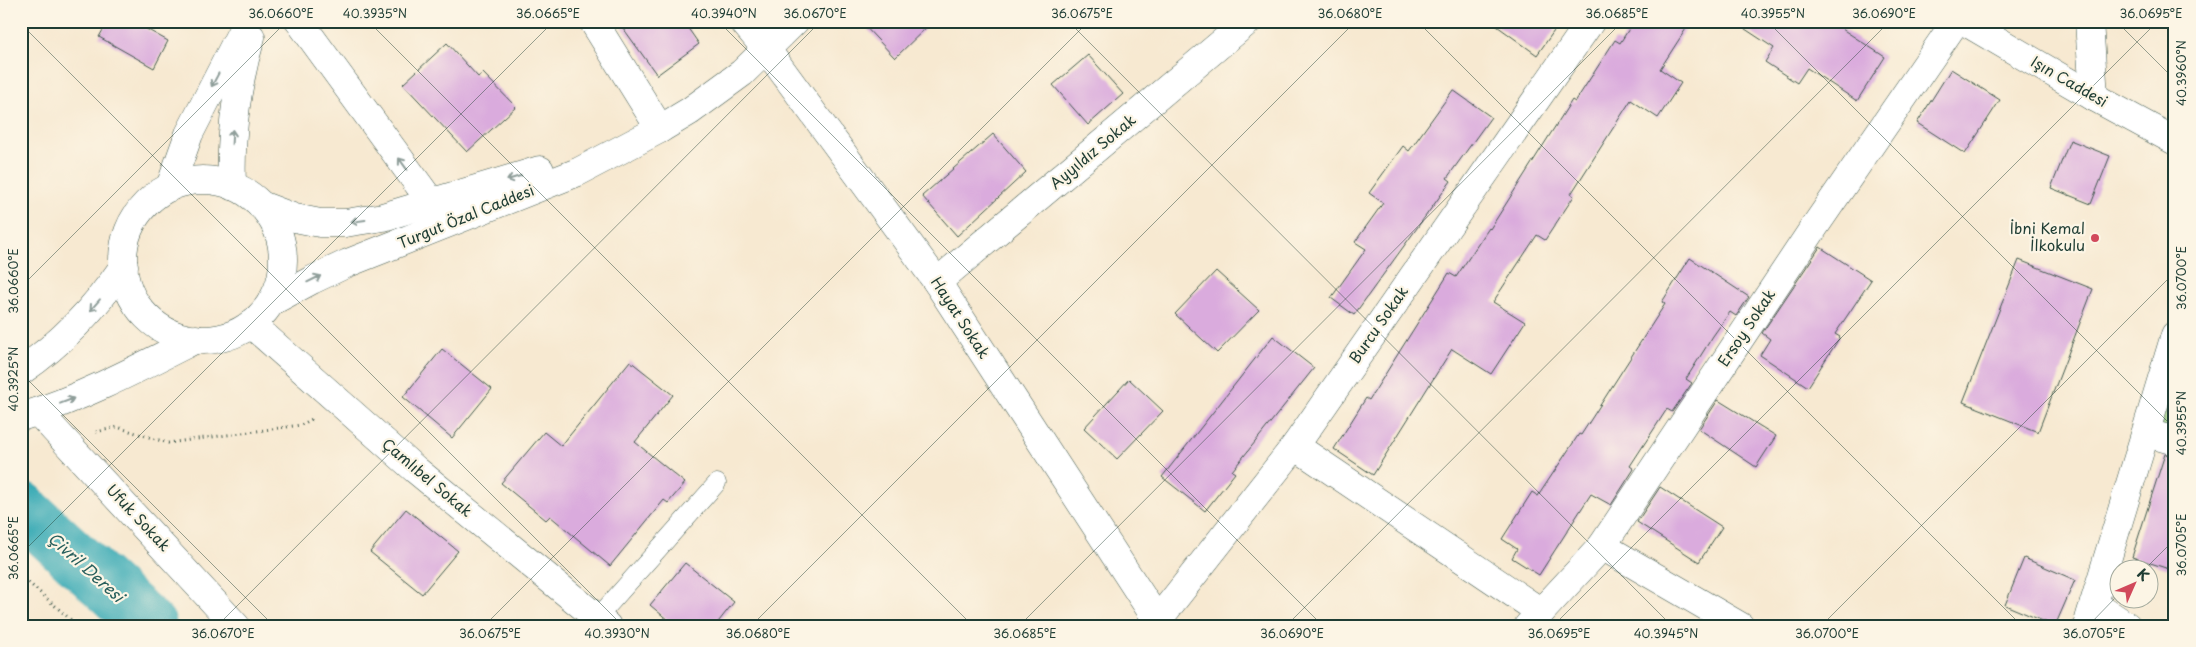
<svg xmlns="http://www.w3.org/2000/svg" width="2196" height="647" viewBox="0 0 2196 647" font-family="'Playpen Sans',sans-serif">
  <style>
    .green { fill: #92c87a; stroke: #588257 }
    .lines { fill: none; stroke-linecap: round; stroke-linejoin: round }
    .river { stroke: #3aabb6; stroke-width: 54 }
    .building { fill: #daabdd }
    .lane-casing { stroke: #3f574c; stroke-width: 19 }
    .street-casing { stroke: #3f574c; stroke-width: 29 }
    .secondary-casing { stroke: #3f574c; stroke-width: 29 }
    .path { stroke: #3f574c; stroke-width: 3; stroke-dasharray: 1 4; stroke-linecap: butt }
    .lane { stroke: #fff; stroke-width: 18 }
    .street { stroke: #fff; stroke-width: 28 }
    .secondary { stroke: #fff; stroke-width: 28 }
    .oneway { stroke: #8f9e9a }
    .ticks { fill: none; stroke: #1f3d34; stroke-width: 1; stroke-opacity: 0.45 }
    .poi-dot { fill: #d1495b; stroke: #fcf5e5; stroke-width: 2 }
    .labels { text-anchor: middle; stroke-width: 4.5; stroke-linejoin: round; paint-order: stroke }
    .street-label { font-size: 15px; fill: #1f3d34; stroke: #fcf5e5 }
    .poi-label { font-size: 15px; fill: #1f3d34; stroke: #fcf5e5; text-anchor: end }
    .water-label { font-size: 16px; font-style: italic; fill: #275e5b; stroke: #fcf5e5 }
    .neatline { fill: none; stroke: #1f3d34; stroke-width: 2 }
    .ticks-label { font-size: 12px; text-anchor: middle; fill: #1f3d34 }
  </style>
  <rect width="100%" height="100%" fill="#fcf5e5"/>
  <filter id="ink" filterUnits="userSpaceOnUse"><feTurbulence type="fractalNoise" baseFrequency=".02" numOctaves="2"/><feDisplacementMap in="SourceGraphic" scale="10" xChannelSelector="R" yChannelSelector="G"/><feConvolveMatrix kernelMatrix="1 2 1 2 8 2 1 2 1" color-interpolation-filters="sRGB"/></filter>
  <filter id="wash" filterUnits="userSpaceOnUse"><feTurbulence type="fractalNoise" baseFrequency=".0096" numOctaves="4" result="noise"/><feDisplacementMap in="SourceGraphic" scale="20" xChannelSelector="R" yChannelSelector="G"/><feGaussianBlur stdDeviation="1.12" result="paint"/><feColorMatrix in="noise" values="0 0 0 0 0 0 0 0 0 0 0 0 0 0 0 0 0 1.4 0 .05"/><feComposite in="paint" operator="in"/></filter>
  <g filter="url(#wash)">
    <rect width="100%" height="100%" fill="#f7e9d1"/>
    <!-- green -->
    <polygon class="green" points="2175,335 2175,441 2147,433"/>
    <g class="lines">
      <!-- river -->
      <polyline class="river" points="21,508 150,626"/>
    </g>
    <g id="blocks">
      <!-- building -->
      <g class="building">
        <polygon points="108,21 132,21 168,41 154,68 99,37"/>
        <polygon points="618,21 683,21 699,44 657,75"/>
        <polygon points="860,21 933,21 895,58"/>
        <polygon points="1490,21 1561,21 1537,55"/>
        <polygon points="1634,21 1691,21 1660,69 1681,83 1658,118 1631,100 1571,194 1574,196 1545,240 1537,235 1493,302 1525,322 1491,374 1452,349 1373,475 1334,449 1366,398 1369,400 1449,273 1456,277 1489,228 1490,229 1572,100 1575,102 1615,40 1620,43"/>
        <polygon points="1733,21 1848,21 1842,29 1885,57 1857,101 1807,68 1797,83 1765,62 1774,48"/>
        <polygon points="447,43 478,77 483,73 516,107 467,152 403,84"/>
        <polygon points="1088,55 1123,94 1088,125 1053,85"/>
        <polygon points="1951,69 2000,100 1965,154 1917,123"/>
        <polygon points="1453,90 1491,117 1447,178 1451,181 1354,315 1331,298 1366,249 1355,242 1383,203 1369,193 1403,146 1409,151"/>
        <polygon points="993,134 1026,172 957,236 922,196"/>
        <polygon points="2070,140 2110,156 2091,204 2051,188"/>
        <polygon points="1820,247 1871,280 1835,334 1840,337 1808,387 1760,355 1770,339 1762,333"/>
        <polygon points="1690,258 1749,297 1736,316 1730,312 1713,336 1686,379 1692,383 1672,412 1667,409 1630,466 1634,469 1611,505 1591,494 1539,575 1512,558 1517,549 1502,539 1532,492 1538,496 1579,434 1581,435 1665,304 1662,302"/>
        <polygon points="2019,260 2093,289 2038,432 1963,402"/>
        <polygon points="1216,271 1259,310 1217,353 1175,314"/>
        <polygon points="1273,336 1314,368 1232,471 1235,473 1205,511 1162,477"/>
        <polygon points="442,349 492,389 452,438 403,397"/>
        <polygon points="630,361 673,395 635,442 685,483 668,503 664,500 610,566 550,516 546,520 501,483 544,432 561,446"/>
        <polygon points="1129,379 1163,411 1117,459 1084,428"/>
        <polygon points="1718,400 1776,436 1756,467 1699,429"/>
        <polygon points="2165,454 2175,456 2175,571 2132,557"/>
        <polygon points="1660,487 1722,527 1699,562 1637,522"/>
        <polygon points="406,509 458,551 422,594 370,552"/>
        <polygon points="2024,558 2075,580 2055,626 2005,605"/>
        <polygon points="685,563 734,602 715,626 675,626 650,605"/>
      </g>
    </g>
  </g>
  <g filter="url(#ink)">
    <use href="#blocks" fill-opacity="0" stroke="#3f574c" stroke-width="1"/>
    <g class="lines">
      <defs>
        <polyline id="lane" points="591,625 717,483"/>
        <g id="street">
          <polyline points="593,21 660,129 690,111 742,73 795,21"/>
          <polyline points="743,21 767,50 937,282 1161,626"/>
          <polyline points="1964,21 2094,97 2175,141"/>
          <polyline points="2089,21 2094,97"/>
          <polyline points="937,282 1248,21"/>
          <polyline points="251,324 416,470 607,626"/>
          <polyline points="38,412 236,626"/>
          <polyline points="2147,433 2175,441"/>
          <polyline points="1295,446 1541,612"/>
          <polyline points="1602,546 1740,626"/>
          <polyline points="2094,604 2127,626"/>
          <polyline points="1157,621 1295,446 1591,21"/>
          <polyline points="1528,626 1602,546 1815,226 1956,21"/>
          <polyline points="2087,626 2175,335"/>
        </g>
        <g id="secondary">
          <polyline points="299,21 432,203"/>
          <circle cx="203" cy="260" r="80"/>
          <path d="M232,186C230,134 236,87 251,37"/>
          <polyline points="170,187 189,134 247,21"/>
          <polyline points="261,205 295,218 320,223 345,223 383,217 540,170"/>
          <polyline points="271,302 312,280 348,263 578,172 660,129"/>
          <path d="M21,371C62,343 96,307 124,266"/>
          <path d="M21,417C82,398 139,368 196,339"/>
        </g>
      </defs>
      <!-- lane casing -->
      <use href="#lane" class="lane-casing"/>
      <!-- street casing -->
      <use href="#street" class="street-casing"/>
      <!-- secondary casing -->
      <use href="#secondary" class="secondary-casing"/>
      <!-- path -->
      <g class="path">
        <polyline points="96,432 117,427 168,443 301,425 314,418"/>
        <polyline points="21,576 78,626"/>
      </g>
      <!-- lane -->
      <use href="#lane" class="lane"/>
      <!-- street -->
      <use href="#street" class="street"/>
      <!-- secondary -->
      <use href="#secondary" class="secondary"/>
    </g>
    <!-- one-way arrows -->
    <defs><path id="oneway-shaft" d="M-6 0H5M1.5-3L5.5 0L1.5 3" fill="none" stroke-width="1.6" stroke-linecap="round" stroke-linejoin="round" transform="scale(1.25)"/></defs>
    <g class="oneway">
      <use href="#oneway-shaft" transform="translate(215 80) rotate(118)"/>
      <use href="#oneway-shaft" transform="translate(232 137) rotate(-87)"/>
      <use href="#oneway-shaft" transform="translate(403 164) rotate(-126)"/>
      <use href="#oneway-shaft" transform="translate(514 178) rotate(163)"/>
      <use href="#oneway-shaft" transform="translate(358 221) rotate(172)"/>
      <use href="#oneway-shaft" transform="translate(314 279) rotate(-26)"/>
      <use href="#oneway-shaft" transform="translate(95 305) rotate(131)"/>
      <use href="#oneway-shaft" transform="translate(67 401) rotate(-21)"/>
    </g>
  </g>
  <!-- ticks -->
  <path class="ticks" d="M368,21L973,626M718,21L1323,626M1068,21L1672,626M1417,21L2022,626M1767,21L2175,429M2116,21L2175,80M21,24L623,626M21,287L287,21M21,373L274,626M21,554L554,21M2144,570L2175,539M217,626L821,21M484,626L1089,21M751,626L1356,21M1019,626L1623,21M1286,626L1890,21M1553,626L2158,21M1821,626L2175,272M2088,626L2118,595"/>
  <!-- markers -->
  <circle class="poi-dot" cx="2095" cy="238" r="5"/>
  <g class="labels">
    <!-- street labels -->
    <g class="street-label">
      <text transform="translate(2069 82) rotate(30)" y="5">Işın Caddesi</text>
      <text transform="translate(1093 152) rotate(-40)" y="5">Ayyıldız Sokak</text>
      <text transform="translate(466 217) rotate(-22)" y="5">Turgut Özal Caddesi</text>
      <text transform="translate(960 318) rotate(57)" y="5">Hayat Sokak</text>
      <text transform="translate(1379 325) rotate(-55)" y="5">Burcu Sokak</text>
      <text transform="translate(1747 328) rotate(-56)" y="5">Ersoy Sokak</text>
      <text transform="translate(427 478) rotate(40)" y="5">Çamlıbel Sokak</text>
      <text transform="translate(138 518) rotate(47)" y="5">Ufuk Sokak</text>
    </g>
    <!-- poi labels -->
    <g class="poi-label">
      <text x="2085" y="234">İbni Kemal<tspan x="2085" dy="17">İlkokulu</tspan></text>
    </g>
    <!-- water labels -->
    <g class="water-label">
      <text transform="translate(86 567) rotate(42)" y="6">Çivril Deresi</text>
    </g>
  </g>
  <!-- margin -->
  <rect width="2196" height="647" fill="none" stroke="#fcf5e5" stroke-width="55"/>
  <!-- north arrow -->
  <g transform="translate(2134 584) rotate(45)"><circle r="24" fill="#fcf5e5" stroke="#a4ab9e"/>
  <path d="M0-4L9 19L0 12L-9 19Z" fill="#d1495b"/>
  <text y="-8" font-size="14" font-weight="bold" text-anchor="middle" fill="#1f3d34">K</text>
  </g>
  <rect x="28" y="28" width="2140" height="592" class="neatline"/>
  <g class="ticks-label">
    <text x="281" y="18">36.0660°E</text>
    <text x="375" y="18">40.3935°N</text>
    <text x="548" y="18">36.0665°E</text>
    <text x="724" y="18">40.3940°N</text>
    <text x="815" y="18">36.0670°E</text>
    <text x="1082" y="18">36.0675°E</text>
    <text x="1350" y="18">36.0680°E</text>
    <text x="1617" y="18">36.0685°E</text>
    <text x="1773" y="18">40.3955°N</text>
    <text x="1884" y="18">36.0690°E</text>
    <text x="2151" y="18">36.0695°E</text>
    <text transform="translate(2182 73) rotate(-90)" y="4">40.3960°N</text>
    <text transform="translate(2182 278) rotate(-90)" y="4">36.0700°E</text>
    <text transform="translate(14 281) rotate(-90)" y="4">36.0660°E</text>
    <text transform="translate(14 379) rotate(-90)" y="4">40.3925°N</text>
    <text transform="translate(2182 423) rotate(-90)" y="4">40.3955°N</text>
    <text transform="translate(2182 545) rotate(-90)" y="4">36.0705°E</text>
    <text transform="translate(14 548) rotate(-90)" y="4">36.0665°E</text>
    <text x="223" y="638">36.0670°E</text>
    <text x="490" y="638">36.0675°E</text>
    <text x="617" y="638">40.3930°N</text>
    <text x="758" y="638">36.0680°E</text>
    <text x="1025" y="638">36.0685°E</text>
    <text x="1292" y="638">36.0690°E</text>
    <text x="1559" y="638">36.0695°E</text>
    <text x="1666" y="638">40.3945°N</text>
    <text x="1827" y="638">36.0700°E</text>
    <text x="2094" y="638">36.0705°E</text>
  </g>
</svg>
